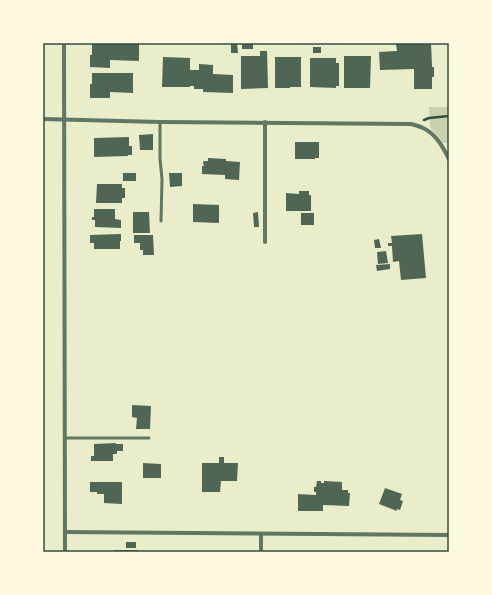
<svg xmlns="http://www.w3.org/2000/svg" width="492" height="595" viewBox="0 0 492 595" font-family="'Open Sans',sans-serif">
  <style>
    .green { fill: #cad2ad }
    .building { fill: #4f6655 }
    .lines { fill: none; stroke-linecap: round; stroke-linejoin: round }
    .path { stroke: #344e41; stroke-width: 2.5 }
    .service { stroke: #617663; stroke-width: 3 }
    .minor { stroke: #617663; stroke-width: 4 }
    .neatline { fill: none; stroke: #344e41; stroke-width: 1.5 }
  </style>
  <rect width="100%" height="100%" fill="#e9edc9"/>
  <!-- green -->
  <polygon class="green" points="429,107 449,107 449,143 443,143 430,127"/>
  <!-- building -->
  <g class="building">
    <polygon points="92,43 139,43 139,61 110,60 110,68 90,67 90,55 92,55"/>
    <polygon points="231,43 237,43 238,53 231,53"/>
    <polygon points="420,43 431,43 432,65 432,67 434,67 434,77 432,77 432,89 414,89 414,69 380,70 379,52 397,51 396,44"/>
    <rect x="242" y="44" width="11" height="5"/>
    <rect x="313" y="47" width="8" height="6"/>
    <polygon points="260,51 267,51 268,88 241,89 241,56 260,56"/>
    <polygon points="344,56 371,56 370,88 344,88"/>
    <polygon points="163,57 190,58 190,70 199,70 199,64 213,65 213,74 233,75 233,93 203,92 203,89 194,89 194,86 190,86 190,87 162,87"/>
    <polygon points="275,57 301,57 301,87 290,87 290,88 275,88"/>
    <polygon points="310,58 336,58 336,63 339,63 339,86 336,86 336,88 310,87"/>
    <polygon points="92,73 133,73 133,93 110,92 110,98 90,98 90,84 92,84"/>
    <polygon points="153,134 153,150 140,150 139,135"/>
    <polygon points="129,137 129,146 132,146 132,155 128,155 128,156 94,157 94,138"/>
    <polygon points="295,142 319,142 319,158 315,158 315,159 295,159"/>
    <polygon points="208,158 226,159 226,161 240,162 239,180 225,179 225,175 202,174 202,166 204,166 203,162 204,161 208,161"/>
    <rect x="123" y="173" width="13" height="8"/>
    <polygon points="169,173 182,173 182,186 170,187"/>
    <polygon points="97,184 122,184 122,188 125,188 125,198 122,198 122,203 96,203"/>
    <polygon points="299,191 309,191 309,195 311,195 311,211 286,211 286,193 299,194"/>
    <polygon points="193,204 219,205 219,223 193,222"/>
    <polygon points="94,209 115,209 115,219 121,220 121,228 95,227 95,220 92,220 92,217 94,217"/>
    <polygon points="133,212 149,212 150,233 133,233"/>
    <polygon points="258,212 259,227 254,227 253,213"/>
    <rect x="301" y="213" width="13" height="12"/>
    <polygon points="121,234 121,241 120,241 120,249 94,249 94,243 90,243 90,235"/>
    <polygon points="422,234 426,278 401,280 399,261 393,262 392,246 388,246 388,243 392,243 391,236"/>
    <polygon points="134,235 153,235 154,255 143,255 143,250 140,250 140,243 134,243"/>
    <polygon points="379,239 381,248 375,248 374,240"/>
    <polygon points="386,251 388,263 378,264 377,252"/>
    <polygon points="390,264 390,269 377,271 376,265"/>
    <polygon points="132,405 151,406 150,429 136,429 137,418 132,417"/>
    <polygon points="116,443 116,444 123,444 123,451 117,451 117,454 113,454 113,461 91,461 91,456 94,456 94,444"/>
    <polygon points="219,457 224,457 224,463 238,463 237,481 221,481 220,492 202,492 202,463 219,463"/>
    <polygon points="143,463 161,464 161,478 143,478"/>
    <polygon points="317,481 321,481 321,483 324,483 324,481 342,482 342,490 348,490 348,493 350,493 349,506 323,505 323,511 298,511 298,494 316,495 316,492 314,492 314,487 316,487"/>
    <polygon points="90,482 122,482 122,504 104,503 104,494 97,494 97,492 90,492"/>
    <polygon points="385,488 402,494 400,500 403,501 400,510 397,509 397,511 379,504"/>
    <rect x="126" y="542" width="10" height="6"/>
    <rect x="114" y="550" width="24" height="2"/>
  </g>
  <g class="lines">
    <!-- path -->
    <polyline class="path" points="424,120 429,118 449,116"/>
    <!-- service -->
    <g class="service">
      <polyline points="160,122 160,159 162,179 161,221"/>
      <polyline points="65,438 149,438"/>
    </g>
    <!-- minor -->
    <g class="minor">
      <polyline points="64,43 65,552"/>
      <path d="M43,119L160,122L411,124C415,125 419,126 423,128C436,134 443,147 449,159"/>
      <polyline points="265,242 265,122"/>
      <polyline points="65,532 449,535"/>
      <polyline points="261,552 261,534"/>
    </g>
  </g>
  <!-- border -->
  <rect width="492" height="595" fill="none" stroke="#fefae0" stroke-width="88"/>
  <rect x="44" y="44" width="404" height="507" class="neatline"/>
</svg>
